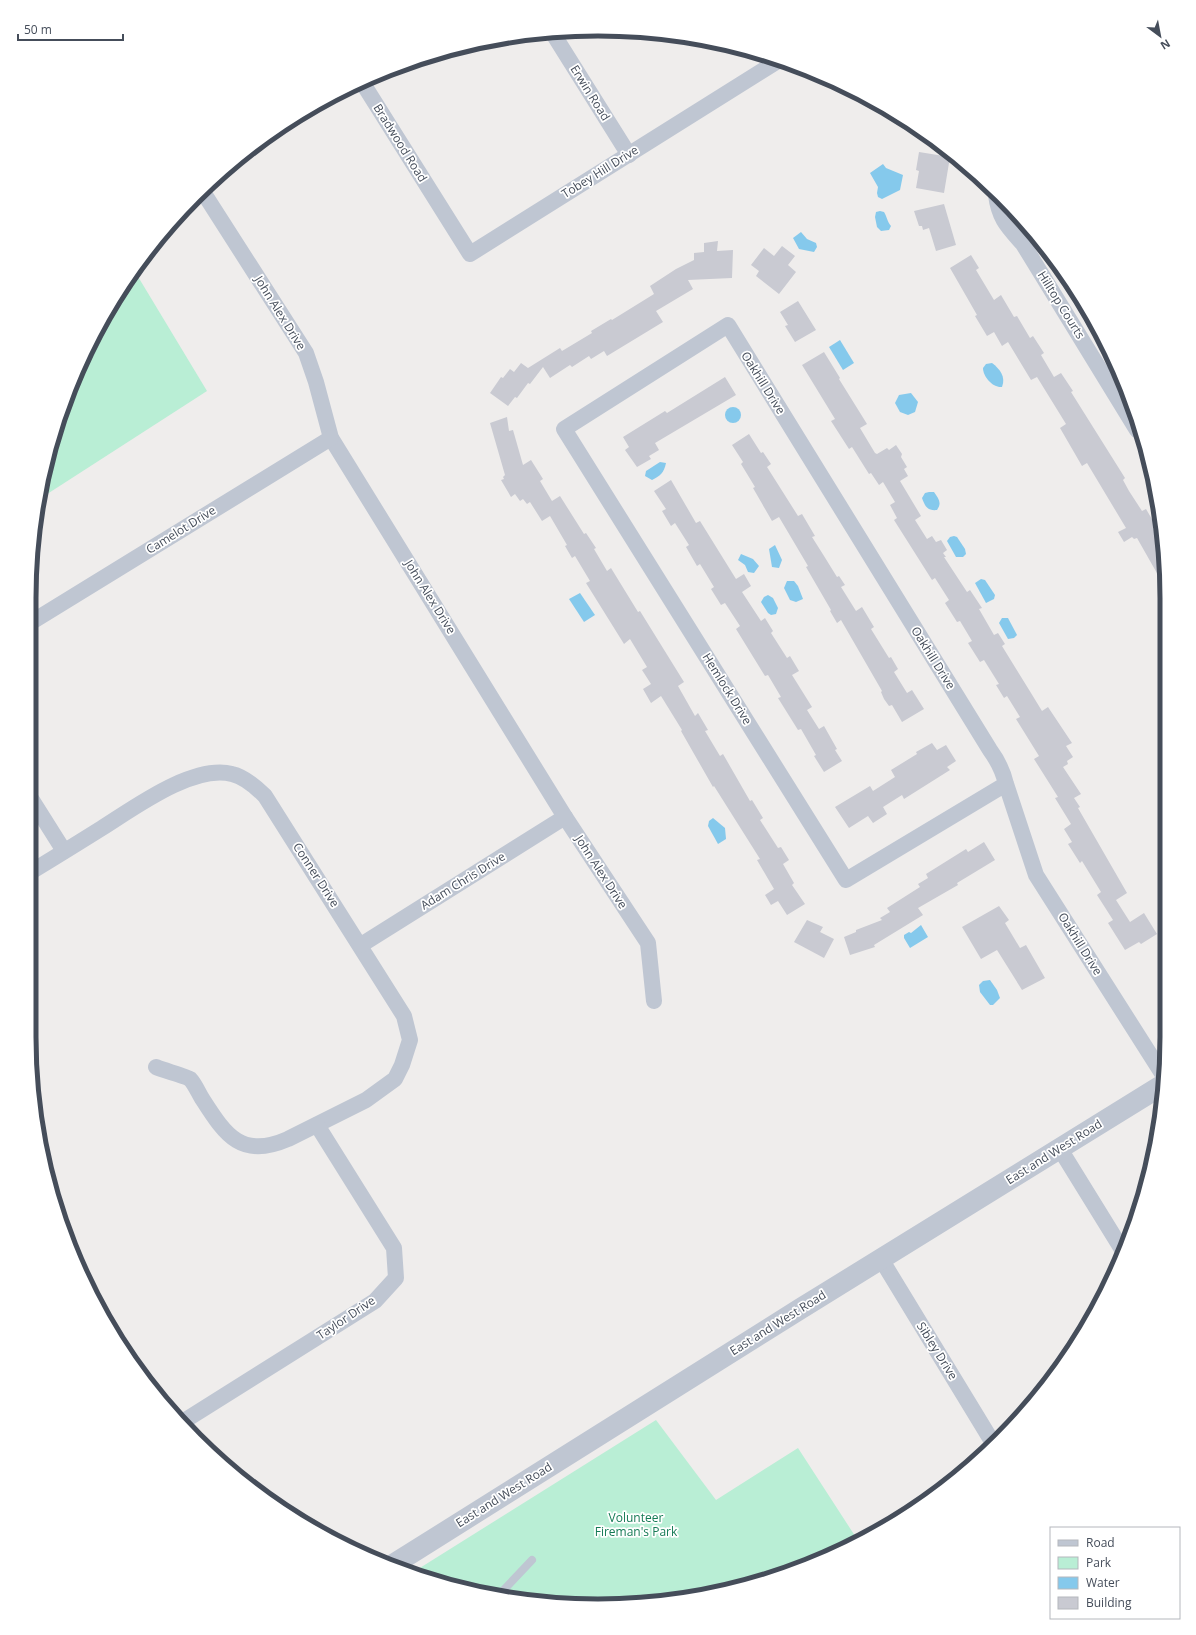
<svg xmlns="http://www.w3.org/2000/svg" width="1196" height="1635" viewBox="0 0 1196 1635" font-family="'Open Sans',sans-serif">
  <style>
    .green { fill: #b9eed5 }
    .water { fill: #85c9ec }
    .building { fill: #c9cad2 }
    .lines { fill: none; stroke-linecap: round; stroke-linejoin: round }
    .service { stroke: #bfc6d2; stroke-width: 8 }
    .minor { stroke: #bfc6d2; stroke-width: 16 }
    .tertiary { stroke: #bfc6d2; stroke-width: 21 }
    .labels { text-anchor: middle; stroke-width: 3.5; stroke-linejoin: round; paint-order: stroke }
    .street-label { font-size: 12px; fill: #454d5a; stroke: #fff }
    .park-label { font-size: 12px; fill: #167b56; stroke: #fff }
    .rim { fill: none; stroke: #454d5a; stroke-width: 5 }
  </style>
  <rect width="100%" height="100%" fill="#efedec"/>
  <!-- green -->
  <g class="green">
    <polygon points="134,270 207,391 41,498 48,451 72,380 125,282"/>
    <polygon points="656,1420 716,1500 798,1448 857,1539 816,1563 672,1601 598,1606 487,1595 415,1571"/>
  </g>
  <!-- water -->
  <g class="water">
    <polygon points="883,164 886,168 903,175 900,190 882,199 878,197 877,193 878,187 870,173"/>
    <path d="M880,211L884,212C887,217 887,221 891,226L889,230L881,231L877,227L875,217L876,212Z"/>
    <polygon points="801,232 807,239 816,243 817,247 814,252 799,249 793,238"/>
    <polygon points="840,340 854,363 843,370 829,347"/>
    <path d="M992,363C1000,369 1006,377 1002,387C993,388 983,377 983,368L986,364Z"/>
    <polygon points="911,393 918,402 915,412 908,415 900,412 895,403 899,395"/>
    <circle cx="733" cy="415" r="8"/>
    <path d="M660,462L666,463C664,473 660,476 652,480L645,476L646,471Z"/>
    <path d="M929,492H934C939,499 942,503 937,510C927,511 925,506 922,498L925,493Z"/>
    <polygon points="954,536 957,537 965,549 966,554 963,557 956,557 947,541 950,537"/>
    <polygon points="775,545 782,560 779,568 772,567 769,549"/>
    <polygon points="741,554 753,559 759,566 754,573 748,572 745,565 738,560"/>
    <polygon points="981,579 985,580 995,595 994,599 986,603 975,583"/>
    <polygon points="787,581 794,581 798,586 803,599 796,602 790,600 784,588"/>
    <polygon points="580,593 595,615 584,622 569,599"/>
    <polygon points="768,595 773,598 778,608 776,614 771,615 768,613 761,602 764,597"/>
    <polygon points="1002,618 1008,618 1017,635 1014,638 1008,639 999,623"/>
    <polygon points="713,818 725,828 726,839 718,844 708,826 709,821"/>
    <polygon points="921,925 928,937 910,948 904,938 904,935 909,932 911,933"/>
    <polygon points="990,980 997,990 1000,998 993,1005 990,1005 980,992 979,985 983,981"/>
  </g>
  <!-- building -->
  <g class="building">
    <polygon points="919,152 950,157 944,193 916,188 919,171 916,170"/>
    <polygon points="944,204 956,245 936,251 929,228 923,230 922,226 919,226 914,211"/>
    <polygon points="718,241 717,251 733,250 732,278 688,280 693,289 656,311 663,322 607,356 604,351 591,359 589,356 572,367 570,365 550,378 543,367 530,384 528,383 517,398 515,397 508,406 490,393 501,377 503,378 510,369 514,372 521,363 528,368 560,348 562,351 592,333 591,331 611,319 612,320 654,294 650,286 676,269 694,260 694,253 704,252 704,243"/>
    <polygon points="782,246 795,256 788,265 796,272 779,294 756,276 759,271 751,265 764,248 774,256"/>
    <polygon points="971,255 979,268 976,270 994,300 1001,295 1014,317 1017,316 1030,338 1033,336 1044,353 1041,355 1054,377 1061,373 1073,391 1071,392 1125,478 1123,480 1129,491 1142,511 1146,509 1156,526 1153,528 1162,543 1162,582 1137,538 1134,539 1132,537 1124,542 1118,532 1126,528 1087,463 1082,466 1060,428 1066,424 1037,377 1031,380 1008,342 1002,346 994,332 987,336 975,316 977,315 950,268"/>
    <polygon points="798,301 816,330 795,342 785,326 788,325 780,312"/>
    <polygon points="824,352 840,378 839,379 867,424 860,428 875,453 877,454 887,448 889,450 896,445 902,454 901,457 907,467 904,469 908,476 900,481 921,516 915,520 927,539 932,536 936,542 941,540 947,550 943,553 946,557 944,557 967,592 970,590 982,608 979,609 994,635 998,633 1005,644 1002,646 1031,693 1042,711 1048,707 1072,743 1066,746 1073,757 1067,761 1068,764 1063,767 1081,794 1074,798 1080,807 1078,808 1127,893 1116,900 1130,922 1144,913 1157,934 1141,944 1139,942 1125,950 1108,923 1113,920 1097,895 1101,892 1082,861 1080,863 1068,844 1072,842 1064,829 1071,824 1055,798 1058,797 1034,759 1039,756 1016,719 1020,717 1007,696 1004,698 996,685 999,684 984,660 980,662 968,643 972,641 960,621 957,622 945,603 949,600 935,578 932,580 894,520 897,518 890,505 895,502 883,482 879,485 871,473 869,474 852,447 849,449 831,421 835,419 802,365"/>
    <polygon points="725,377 736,395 655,443 659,450 649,456 651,459 637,467 625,450 629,447 623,437 665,411 667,413"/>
    <polygon points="507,417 509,431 513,430 523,465 531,460 543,479 540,481 552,501 560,496 584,534 586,533 596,548 594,549 607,571 611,568 638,612 640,611 684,682 678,686 695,716 698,713 708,730 705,731 720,756 723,754 750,801 752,800 763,818 760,820 778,848 781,847 789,860 783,864 794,883 792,885 805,904 787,915 778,901 771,905 765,895 774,889 757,860 760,859 714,786 713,787 681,731 682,730 661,696 651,703 643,689 651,684 642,670 647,667 630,639 624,644 586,583 590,581 575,556 572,558 565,546 567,545 550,516 542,521 530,502 527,504 523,499 520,501 515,494 511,497 501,480 504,479 503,477 505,475 490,423"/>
    <polygon points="749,434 761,453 763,452 771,464 767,467 798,516 802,514 815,536 812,537 824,556 837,577 839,576 845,585 841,587 856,611 862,607 874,627 871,629 889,658 891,657 898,669 894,672 907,693 912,690 924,709 902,722 892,705 889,706 884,699 881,692 882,691 841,620 837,623 830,611 831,610 806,567 808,566 779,517 772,521 753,488 755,487 741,464 743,462 732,445"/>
    <polygon points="671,480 696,523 700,521 736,579 744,574 751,586 742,592 761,621 765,618 773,631 771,633 787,658 790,656 799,671 792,675 812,707 807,710 819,729 824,726 837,749 835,750 842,761 824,772 814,756 816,755 801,729 798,730 778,698 781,697 768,675 765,676 736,629 740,626 725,603 721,605 711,589 714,587 700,564 697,566 686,547 689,545 675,523 671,526 662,511 666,509 654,491"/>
    <polygon points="932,743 937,750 946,745 956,761 947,767 950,770 904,799 902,795 883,807 887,814 873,823 868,816 849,828 835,807 870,786 873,791 895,777 891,770 917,754 916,752"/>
    <polygon points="984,842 995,860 957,883 958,885 918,908 923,915 874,945 875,947 850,955 844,937 856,932 856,930 882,920 880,918 890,912 887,908 920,887 918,884 928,878 926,874 966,849 968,852"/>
    <polygon points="999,906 1009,920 1005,923 1020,948 1026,945 1045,978 1022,990 997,950 981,959 962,927"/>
    <polygon points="807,920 823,927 820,932 834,939 824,958 794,942"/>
  </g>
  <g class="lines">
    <!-- service -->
    <polyline class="service" points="498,1596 532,1560"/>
    <!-- minor -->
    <g class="minor">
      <polyline points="552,32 629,155"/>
      <polyline points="362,82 470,254 781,59"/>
      <polyline points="203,192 306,353 316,382 331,438 565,817 648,943 654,1001"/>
      <path d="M996,195C999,219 1008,227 1023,244L1137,430"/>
      <polyline points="30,623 331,438"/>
      <path d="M1006,784L846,880L564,429L728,325L990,750C998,761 1003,771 1006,784L1036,875L1165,1078"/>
      <polyline points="30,797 64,851"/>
      <path d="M29,873C54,858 78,843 102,828C134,808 193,764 232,774C245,777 256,787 265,796L404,1016L410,1040L402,1065L395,1079L366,1100L288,1139C242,1159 226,1136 203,1100C199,1094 195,1084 190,1079C186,1076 162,1070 156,1067"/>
      <polyline points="361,945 565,817"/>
      <polyline points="1060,1149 1123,1251"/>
      <polyline points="881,1259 993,1443"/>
      <polyline points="184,1421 375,1301 396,1278 394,1248 317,1125"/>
    </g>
    <!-- tertiary -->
    <polyline class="tertiary" points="394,1564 800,1309 1164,1084"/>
  </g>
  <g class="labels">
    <!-- street labels -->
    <g class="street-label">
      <text transform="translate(590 93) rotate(58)" y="4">Erwin Road</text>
      <text transform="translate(400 143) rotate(58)" y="4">Bradwood Road</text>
      <text transform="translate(600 172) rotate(-32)" y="4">Tobey Hill Drive</text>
      <text transform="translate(1061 305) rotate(58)" y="4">Hilltop Courts</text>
      <text transform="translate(280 313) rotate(58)" y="4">John Alex Drive</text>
      <text transform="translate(763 383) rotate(58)" y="4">Oakhill Drive</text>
      <text transform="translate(181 530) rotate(-32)" y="4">Camelot Drive</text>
      <text transform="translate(430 597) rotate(58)" y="4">John Alex Drive</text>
      <text transform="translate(933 658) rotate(58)" y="4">Oakhill Drive</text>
      <text transform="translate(727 689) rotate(58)" y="4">Hemlock Drive</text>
      <text transform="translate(601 872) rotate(57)" y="4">John Alex Drive</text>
      <text transform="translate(316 875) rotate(57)" y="4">Conner Drive</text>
      <text transform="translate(463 881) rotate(-32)" y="4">Adam Chris Drive</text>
      <text transform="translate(1080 944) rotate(58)" y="4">Oakhill Drive</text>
      <text transform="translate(1054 1152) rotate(-32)" y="4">East and West Road</text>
      <text transform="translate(346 1318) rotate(-34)" y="4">Taylor Drive</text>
      <text transform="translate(778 1323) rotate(-32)" y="4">East and West Road</text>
      <text transform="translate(937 1351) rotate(58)" y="4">Sibley Drive</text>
      <text transform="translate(504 1495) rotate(-32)" y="4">East and West Road</text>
    </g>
    <!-- park labels -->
    <g class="park-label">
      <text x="636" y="1522">Volunteer<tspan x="636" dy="14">Fireman's Park</tspan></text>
    </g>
  </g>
  <!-- crop -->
  <path d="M0 0H1196V1635H0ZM598 36H598A562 562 0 0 1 1160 598V1037A562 562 0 0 1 598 1599H598A562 562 0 0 1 36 1037V598A562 562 0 0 1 598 36Z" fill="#fff" fill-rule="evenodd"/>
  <path class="rim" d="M598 36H598A562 562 0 0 1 1160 598V1037A562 562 0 0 1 598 1599H598A562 562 0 0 1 36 1037V598A562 562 0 0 1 598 36Z"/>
  <!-- legend -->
  <rect x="1050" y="1527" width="130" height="92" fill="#ffffff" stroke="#b5b8bd"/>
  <rect x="1058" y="1540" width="20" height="6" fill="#bfc6d2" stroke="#b5b8bd"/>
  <text x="1086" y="1547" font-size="12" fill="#454d5a">Road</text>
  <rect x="1058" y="1557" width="20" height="12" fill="#b9eed5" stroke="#b5b8bd"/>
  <text x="1086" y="1567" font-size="12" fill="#454d5a">Park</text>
  <rect x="1058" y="1577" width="20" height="12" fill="#85c9ec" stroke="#b5b8bd"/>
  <text x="1086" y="1587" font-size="12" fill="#454d5a">Water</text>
  <rect x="1058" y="1597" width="20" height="12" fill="#c9cad2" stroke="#b5b8bd"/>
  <text x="1086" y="1607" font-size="12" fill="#454d5a">Building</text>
  <!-- north arrow -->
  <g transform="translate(1160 36) rotate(148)" stroke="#ffffff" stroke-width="3" paint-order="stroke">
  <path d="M0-3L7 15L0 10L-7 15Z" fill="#454d5a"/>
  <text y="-6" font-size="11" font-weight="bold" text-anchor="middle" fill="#454d5a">N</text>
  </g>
  <!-- scale -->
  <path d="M18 34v6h105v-6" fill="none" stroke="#454d5a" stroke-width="2"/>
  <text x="24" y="34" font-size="12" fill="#454d5a" stroke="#ffffff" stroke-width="3" paint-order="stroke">50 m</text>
</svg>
